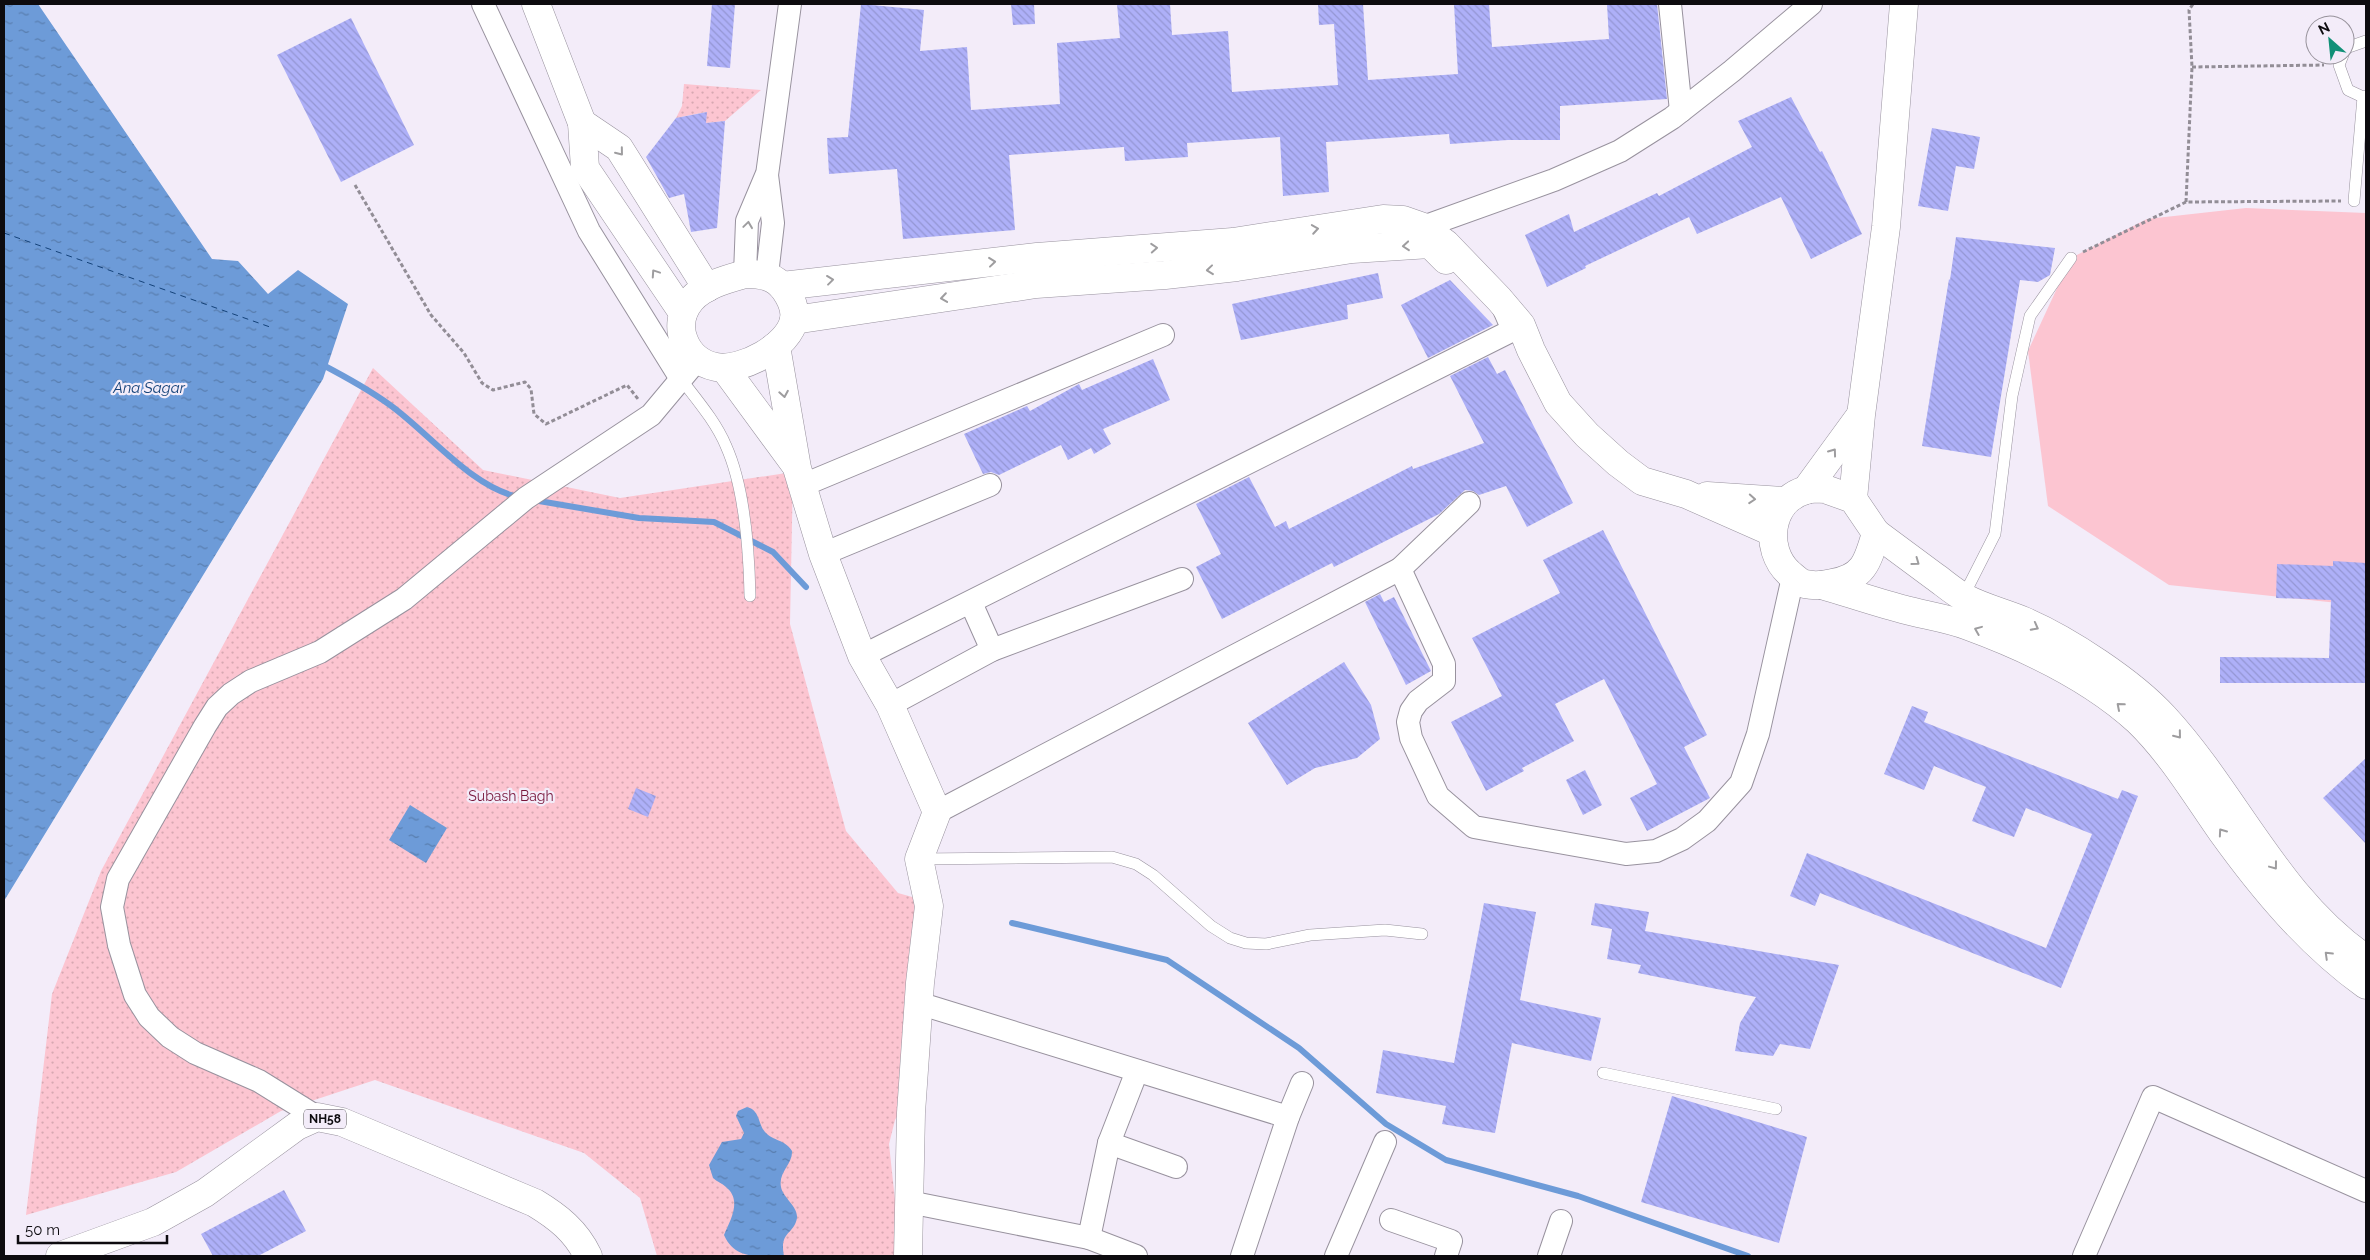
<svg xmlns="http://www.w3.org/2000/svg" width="2370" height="1260" viewBox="0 0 2370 1260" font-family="Raleway,sans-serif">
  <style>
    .park { fill: url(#park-dots) }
    .pitch { fill: #fcc5d1 }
    .water { fill: url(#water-ripples) }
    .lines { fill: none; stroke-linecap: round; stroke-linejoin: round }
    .stream { stroke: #6d9bd8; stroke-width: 6 }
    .ferry { stroke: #144279; stroke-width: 1; stroke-dasharray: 6 5; stroke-linecap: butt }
    .building { fill: url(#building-back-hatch) }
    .service-casing { stroke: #98929e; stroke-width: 12 }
    .minor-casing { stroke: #98929e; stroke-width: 24 }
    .tertiary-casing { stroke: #98929e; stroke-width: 29 }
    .trunk-casing { stroke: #98929e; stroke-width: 29 }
    .path { stroke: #928d96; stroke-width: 3; stroke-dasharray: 4 2.5; stroke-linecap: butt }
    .service { stroke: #fff; stroke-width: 11 }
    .minor { stroke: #fff; stroke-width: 22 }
    .tertiary { stroke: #fff; stroke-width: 28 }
    .trunk { stroke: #fff; stroke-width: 28 }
    .oneway { stroke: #9e9d9f }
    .labels { text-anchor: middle; stroke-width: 4.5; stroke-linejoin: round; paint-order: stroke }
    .shield { fill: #f3ecf9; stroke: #524e55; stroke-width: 1 }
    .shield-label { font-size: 12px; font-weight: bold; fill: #0d0b0f }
    .park-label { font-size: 14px; fill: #78163b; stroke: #f3ecf9 }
    .water-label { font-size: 15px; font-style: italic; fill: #144279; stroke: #f3ecf9 }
  </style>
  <defs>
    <pattern id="park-dots" width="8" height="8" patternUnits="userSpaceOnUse" patternTransform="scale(1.25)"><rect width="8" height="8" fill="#fcc5d1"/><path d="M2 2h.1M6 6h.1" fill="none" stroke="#d7a8b2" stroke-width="1.8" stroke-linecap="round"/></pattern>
    <pattern id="water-ripples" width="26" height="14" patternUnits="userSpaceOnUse" patternTransform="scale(1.25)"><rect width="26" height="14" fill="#6d9bd8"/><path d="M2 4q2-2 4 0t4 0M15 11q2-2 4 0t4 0" fill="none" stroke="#587dae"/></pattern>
    <pattern id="building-back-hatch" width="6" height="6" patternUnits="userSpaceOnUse" patternTransform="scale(1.25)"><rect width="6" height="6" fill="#aeb0f8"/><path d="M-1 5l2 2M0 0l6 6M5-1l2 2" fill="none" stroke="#9496d3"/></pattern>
  </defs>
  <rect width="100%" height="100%" fill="#f3ecf9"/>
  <!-- park -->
  <g class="park">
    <polygon points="684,84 761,90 725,121 706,123 706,112 676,118 682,106"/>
    <polygon points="373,368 483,470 620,498 793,472 790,624 846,831 898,893 937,904 929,1061 895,1120 889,1144 901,1256 657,1256 640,1198 584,1153 375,1080 281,1111 176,1172 26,1215 52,994 101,871"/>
  </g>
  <!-- pitch -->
  <polygon class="pitch" points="2246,208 2366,213 2366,606 2169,585 2048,506 2028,351 2071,258 2147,219"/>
  <!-- water -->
  <g class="water">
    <polygon points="4,4 38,4 212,259 238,261 268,294 298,270 348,304 323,379 4,901"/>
    <polygon points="410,805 447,828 426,863 389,840"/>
    <path d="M747,1107C760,1110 758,1124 765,1132C773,1141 786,1140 792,1151C793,1164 778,1172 781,1187C783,1198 798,1206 797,1218C794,1235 779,1231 784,1256C757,1256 735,1260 724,1235C731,1219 742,1200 726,1187C722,1183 717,1182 713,1178L709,1165L722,1142L741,1139L744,1133L736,1116L738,1111Z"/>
  </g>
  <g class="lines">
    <!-- stream -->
    <g class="stream">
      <path d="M321,364C344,376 368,389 390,405C429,433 470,486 518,497"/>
      <polyline points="533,500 639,518 714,522 773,552 806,587"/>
      <polyline points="1012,923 1167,960 1299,1048 1386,1124 1446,1160 1578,1196 1748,1256"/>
    </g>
    <!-- ferry -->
    <polyline class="ferry" points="4,233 270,327"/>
  </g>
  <!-- building -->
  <g class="building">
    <polygon points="712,4 735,4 730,68 707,66"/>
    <polygon points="861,4 924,10 920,51 967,47 971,110 1060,104 1057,43 1120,38 1117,4 1170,4 1172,35 1228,31 1232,92 1338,85 1334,24 1319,25 1318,4 1363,4 1368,80 1458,74 1454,4 1489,4 1492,47 1609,39 1607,4 1657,4 1667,99 1560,106 1560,140 1508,140 1450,144 1449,134 1326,142 1329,192 1283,196 1280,137 1187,143 1188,157 1125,161 1124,147 1009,155 1015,230 903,239 897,169 829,174 827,138 848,137"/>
    <polygon points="1011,4 1034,4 1035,24 1013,25"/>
    <polygon points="351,18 414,145 341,182 277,55"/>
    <polygon points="1791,97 1820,152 1822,151 1862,234 1811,259 1781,197 1697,234 1689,217 1585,266 1586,268 1547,287 1525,235 1569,214 1574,232 1657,193 1659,196 1752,147 1738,121"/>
    <polygon points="707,112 706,123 725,121 717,228 691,232 684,194 669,198 646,157 676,118"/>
    <polygon points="1932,128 1980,137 1974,169 1956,166 1948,211 1918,206"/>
    <polygon points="1956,237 2055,248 2050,275 2038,282 2020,280 1991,457 1922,446 1949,279 1950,280"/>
    <polygon points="1378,273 1383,298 1347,305 1348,319 1241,340 1232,304"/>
    <polygon points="1450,280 1493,325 1428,358 1401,305"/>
    <polygon points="1488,357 1497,374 1505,370 1573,503 1527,527 1506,486 1479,495 1473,491 1465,490 1439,514 1334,567 1332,563 1222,619 1196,567 1221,554 1196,504 1249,477 1275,527 1286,521 1289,529 1412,466 1413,469 1484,443 1450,376"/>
    <polygon points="1153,359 1170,400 1103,429 1111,444 1094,454 1091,448 1068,460 1061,445 999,475 991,472 983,474 964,434 1027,406 1030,411 1079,384 1082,390"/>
    <polygon points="1603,530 1707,735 1684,747 1710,798 1647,831 1630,798 1657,784 1604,679 1555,704 1574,741 1522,768 1524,771 1486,791 1451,722 1502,696 1472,638 1560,593 1543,560"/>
    <polygon points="2333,561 2366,563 2366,683 2220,683 2220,657 2329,658 2331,600 2276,598 2277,564 2333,566"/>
    <polygon points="1380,594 1384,602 1394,597 1431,671 1406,685 1365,602"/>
    <polygon points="1344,662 1371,705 1380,739 1357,758 1315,768 1287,785 1248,723"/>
    <polygon points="1912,706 1928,712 1924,722 2118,799 2122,790 2138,796 2061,988 1820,893 1815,906 1790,896 1807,853 2046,948 2092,834 2026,808 2014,837 1972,821 1986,787 1934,766 1924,790 1884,774"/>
    <polygon points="2366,758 2366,844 2323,798"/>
    <polygon points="1585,770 1602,805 1583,815 1566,780"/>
    <polygon points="636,788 656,796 648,817 628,809"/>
    <polygon points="1484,903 1536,912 1520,1000 1601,1018 1591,1061 1512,1043 1495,1133 1442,1124 1446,1106 1376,1093 1383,1050 1454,1063"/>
    <polygon points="1595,903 1649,912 1645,931 1839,965 1810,1049 1780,1044 1773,1056 1735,1051 1740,1023 1756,997 1638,973 1641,965 1607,959 1612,929 1591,925"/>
    <polygon points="1672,1096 1807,1137 1779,1243 1641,1202"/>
    <polygon points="284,1190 306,1231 258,1256 213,1256 201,1234"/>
  </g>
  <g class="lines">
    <defs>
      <g id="service">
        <polyline points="2345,51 2346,48 2366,41"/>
        <polyline points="2343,55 2339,65 2348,90 2363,97 2366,96"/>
        <polyline points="2354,201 2363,97"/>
        <path d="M681,379C697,400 716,422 726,446C745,488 749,550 750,596"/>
        <polyline points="1963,597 1995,534 2012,396 2030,316 2071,258"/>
        <polyline points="919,859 1112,857 1136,864 1153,875 1211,926 1230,938 1246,943 1266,944 1310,935 1385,930 1422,934"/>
        <polyline points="1603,1073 1776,1109"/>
      </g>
      <g id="minor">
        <polyline points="483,4 589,231 681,379"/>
        <polyline points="1670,4 1681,111"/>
        <polyline points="1423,227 1554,180 1620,151 1672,118 1732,71 1811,4"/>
        <polyline points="745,274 747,221 766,176"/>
        <polyline points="767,275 773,223 767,175 790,4"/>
        <polyline points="801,486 1163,335"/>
        <polyline points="823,554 990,485"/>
        <polyline points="1400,569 1444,664 1444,681 1418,701 1411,711 1408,722 1411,738 1438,796 1474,827 1626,854 1656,851 1682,839 1707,821 1741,783 1758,734 1793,577"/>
        <polyline points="971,603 992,650"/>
        <polyline points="862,656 1513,330 1503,307"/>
        <polyline points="890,705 992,650 1182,579"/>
        <polyline points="937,812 1400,569 1469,503"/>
        <polyline points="918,1003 1288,1117"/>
        <polyline points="317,1117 259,1081 195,1053 170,1037 149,1017 135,995 119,945 112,907 118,879 205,726 217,707 231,694 251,681 320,652 404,599 526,498 651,415 697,360"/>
        <polyline points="1109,1143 1176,1167"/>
        <polyline points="909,1202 1089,1238 1136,1256"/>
        <polyline points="1391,1220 1451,1241 1446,1256"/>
        <polyline points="1089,1238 1109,1143 1137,1071"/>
        <polyline points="1242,1256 1288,1117 1302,1083"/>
        <polyline points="1336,1256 1385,1142"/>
        <polyline points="1549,1256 1561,1221"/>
        <polyline points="2084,1256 2153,1097 2366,1191"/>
      </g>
      <g id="tertiary">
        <polyline points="536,4 582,123 585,168 683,313"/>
        <polyline points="582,123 619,148 707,288"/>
        <path d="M745,274C762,274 775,276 785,290C791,299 796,308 794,319C790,346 741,372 716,367C685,361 670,325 691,300C704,285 727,279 745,274Z"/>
        <polyline points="782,286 1037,257 1233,242 1383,219 1403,220 1423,227 1446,244 1499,299 1521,325 1531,350 1558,403 1587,435 1618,463 1642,481 1686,494 1772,532"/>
        <polyline points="794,320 1036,284 1165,275 1237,267 1352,249 1430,244 1446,260"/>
        <polyline points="776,346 797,468 823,554 862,656 890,705 937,812 919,859 929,906 920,983 911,1113 908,1256"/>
        <polyline points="725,369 794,463"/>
        <path d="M1825,489L1853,499L1876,533C1868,561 1864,578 1832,583C1824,585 1814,586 1805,584C1800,583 1794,577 1789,573C1763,549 1769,500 1806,490C1811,488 1819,489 1825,489Z"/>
        <polyline points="1806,490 1860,416"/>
        <polyline points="1707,496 1785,501"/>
        <polyline points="1853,499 1861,415 1886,227 1904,4"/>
        <path d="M1876,533C1896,548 1915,562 1934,576C1944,583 1954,592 1965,598C1984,608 2005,613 2024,621C2068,640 2132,682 2164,717C2236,795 2277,898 2366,959"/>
        <path d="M1822,585C1849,593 1875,602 1902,609C1923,615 1947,618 1968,626C2028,648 2090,677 2138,721C2171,753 2196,795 2222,832C2263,889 2309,944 2366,985"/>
      </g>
      <path id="trunk" d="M60,1256L153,1222L205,1193L297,1126L317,1117L342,1122L535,1203C558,1217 576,1231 588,1256"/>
    </defs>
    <!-- service casing -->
    <use href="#service" class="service-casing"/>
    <!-- minor casing -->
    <use href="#minor" class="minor-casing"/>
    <!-- tertiary casing -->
    <use href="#tertiary" class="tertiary-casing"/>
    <!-- trunk casing -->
    <use href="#trunk" class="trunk-casing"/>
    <!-- path -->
    <g class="path">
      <polyline points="2192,67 2324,65"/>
      <polyline points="355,185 431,315 464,353 482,383 493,390 525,382 531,389 534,414 546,424 627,385 638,399"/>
      <polyline points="2186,202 2192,67 2189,10 2193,4"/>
      <polyline points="2083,252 2186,202 2341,201"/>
    </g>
    <!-- service -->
    <use href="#service" class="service"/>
    <!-- minor -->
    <use href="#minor" class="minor"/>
    <!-- tertiary -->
    <use href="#tertiary" class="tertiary"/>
    <!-- trunk -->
    <use href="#trunk" class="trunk"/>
  </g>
  <!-- one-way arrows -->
  <defs><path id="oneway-chevron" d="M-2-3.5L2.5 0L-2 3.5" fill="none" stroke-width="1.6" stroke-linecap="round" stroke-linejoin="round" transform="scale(1.25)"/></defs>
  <g class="oneway">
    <use href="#oneway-chevron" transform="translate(620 152) rotate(51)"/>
    <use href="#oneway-chevron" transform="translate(748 225) rotate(-82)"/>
    <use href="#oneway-chevron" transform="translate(1315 229) rotate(-9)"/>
    <use href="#oneway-chevron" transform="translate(1406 246) rotate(175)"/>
    <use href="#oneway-chevron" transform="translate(1154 248) rotate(-4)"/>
    <use href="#oneway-chevron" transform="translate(992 262) rotate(-6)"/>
    <use href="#oneway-chevron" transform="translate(1210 270) rotate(174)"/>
    <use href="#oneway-chevron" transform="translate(655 273) rotate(-124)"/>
    <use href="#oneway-chevron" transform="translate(830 280) rotate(-7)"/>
    <use href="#oneway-chevron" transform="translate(944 298) rotate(172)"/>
    <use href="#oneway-chevron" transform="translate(784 394) rotate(80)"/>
    <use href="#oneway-chevron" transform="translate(1833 452) rotate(-54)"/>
    <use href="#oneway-chevron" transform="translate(1752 499) rotate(4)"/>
    <use href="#oneway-chevron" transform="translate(1916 562) rotate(36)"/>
    <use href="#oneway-chevron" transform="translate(2035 627) rotate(28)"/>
    <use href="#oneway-chevron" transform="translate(1978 630) rotate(-158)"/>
    <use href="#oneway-chevron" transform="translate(2120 706) rotate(-139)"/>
    <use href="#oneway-chevron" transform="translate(2178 735) rotate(51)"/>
    <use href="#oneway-chevron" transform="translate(2222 832) rotate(-125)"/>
    <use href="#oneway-chevron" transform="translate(2274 866) rotate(53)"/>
    <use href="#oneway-chevron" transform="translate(2328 955) rotate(-136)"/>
  </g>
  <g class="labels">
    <!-- shield labels -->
    <rect class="shield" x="304" y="1109.5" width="42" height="19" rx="4"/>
    <g class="shield-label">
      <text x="325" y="1123">NH58</text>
    </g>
    <!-- park labels -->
    <g class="park-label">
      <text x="511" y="801">Subash Bagh</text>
    </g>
    <!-- water labels -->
    <g class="water-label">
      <text x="149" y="393">Ana Sagar</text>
    </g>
  </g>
  <!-- border -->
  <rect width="2370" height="1260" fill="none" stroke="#0d0b0f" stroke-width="10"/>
  <!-- north arrow -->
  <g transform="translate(2330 40) rotate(333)"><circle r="24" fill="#f3ecf9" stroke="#97929b"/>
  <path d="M0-4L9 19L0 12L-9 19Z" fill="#109077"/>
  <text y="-8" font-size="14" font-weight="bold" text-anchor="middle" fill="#0d0b0f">N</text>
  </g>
  <!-- scale -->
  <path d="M18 1235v8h149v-8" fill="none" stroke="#0d0b0f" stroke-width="2.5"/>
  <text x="25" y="1235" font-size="15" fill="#0d0b0f" stroke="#f3ecf9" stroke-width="4" paint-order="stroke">50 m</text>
</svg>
